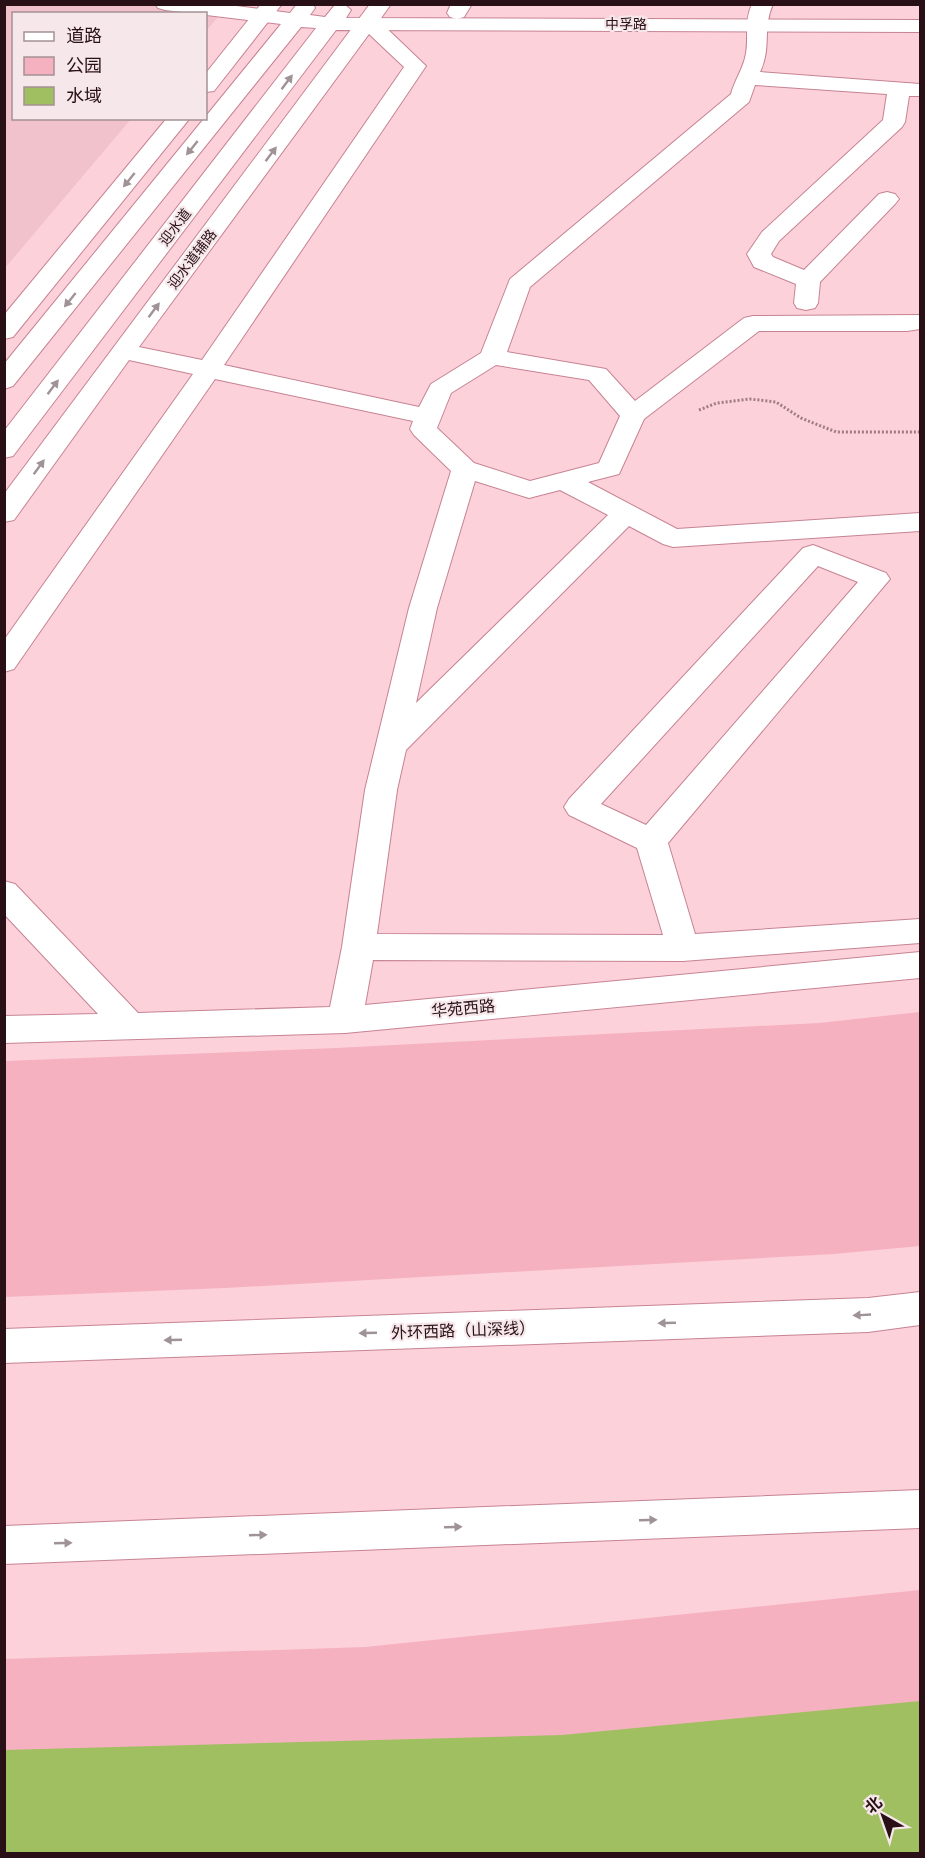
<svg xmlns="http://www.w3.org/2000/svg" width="925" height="1858" viewBox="0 0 925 1858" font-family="Mulish,'Noto Sans SC',sans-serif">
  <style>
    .built { fill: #f2c2cc }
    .green { fill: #f5b1c0 }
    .water { fill: #a0bf60 }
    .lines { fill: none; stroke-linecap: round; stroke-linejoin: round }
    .minor-casing { stroke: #c68393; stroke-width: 2 }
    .major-casing { stroke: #c68393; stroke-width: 2 }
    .highway-casing { stroke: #c68393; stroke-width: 2 }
    .path { stroke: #9f7b83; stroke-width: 3; stroke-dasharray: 2 2; stroke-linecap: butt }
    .minor { fill: #fff; fill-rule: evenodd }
    .major { fill: #fff; fill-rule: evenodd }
    .highway { fill: #fff; fill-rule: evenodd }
    .oneway { fill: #9f9396 }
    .labels { text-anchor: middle; stroke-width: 4.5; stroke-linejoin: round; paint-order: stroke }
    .far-street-label { font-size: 14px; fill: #291016; stroke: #f6e7ea }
    .street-label { font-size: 16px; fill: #291016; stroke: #f6e7ea }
  </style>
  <rect width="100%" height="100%" fill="#fdd1da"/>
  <!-- built -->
  <polygon class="built" points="5,5 228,5 206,31 206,14 14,14 14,118 131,119 5,268"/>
  <!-- green -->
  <g class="green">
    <polygon points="920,1012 920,1246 834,1254 225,1288 5,1297 5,1061 336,1048 819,1023"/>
    <polygon points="920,1590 920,1853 5,1853 4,1659 365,1647"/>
  </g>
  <!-- water -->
  <polygon class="water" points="920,1701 920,1853 5,1853 5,1750 562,1735"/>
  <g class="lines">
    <defs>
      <g id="minor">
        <polygon points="261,4 282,4 214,91 206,92 206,73"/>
        <path d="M370,4H391L379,21L426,66L224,365L419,407L431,384L481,353L510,279L731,94C734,82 742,70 745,58C750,39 743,24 752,4H773C762,29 772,47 760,72L920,84V96H909L905,122L902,127L779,241L771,254L773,257L804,270L879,194L887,192L895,194L899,199L895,204L820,282L818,303L815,308L806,310L797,308L794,303L796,284L754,267L747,254L762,232L883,120L887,94L755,85L749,102L530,287L507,352L606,369L635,401L744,318L753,316L920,315V329L907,331H759L644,419L619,474L588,482L677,529L920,513V531L673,547L663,544L629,526L406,750L397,790L377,934L663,935L637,848L569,815L564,807L569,799L803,548L813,545L886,573L890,579L668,843L695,934L920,919V943L683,961L373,960L365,1005L920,952V978L345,1033L4,1043V1016L98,1014L4,914V881L15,884L138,1013L330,1007L342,947L365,790L409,608L451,471L414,435L410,429L413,421L215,379L14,669L4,672V640L193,374L129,360L14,520L4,522V494ZM369,34L404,67L202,360L139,347ZM496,365L589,380L620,416L599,463L530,481L474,463L437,428L451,393ZM475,481L529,498L560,490L608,515L416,703L437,608ZM818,566L858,582L646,825L601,804Z"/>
        <polygon points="451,4 472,4 464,17 457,19 450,17 447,13"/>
        <polygon points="167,118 190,118 13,337 4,339 4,315"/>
      </g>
      <polygon id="major" points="155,4 221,4 290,13 297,4 313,4 315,8 310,15 325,17 334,6 344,4 351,10 346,18 920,20 920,32 336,30 13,456 4,458 4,431 316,28 301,27 13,386 4,389 4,364 281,24 165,10 158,8"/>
      <g id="highway">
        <polygon points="920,1292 920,1325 868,1332 4,1363 4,1329 868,1298"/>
        <polygon points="920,1490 920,1528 4,1564 4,1526"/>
      </g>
    </defs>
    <!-- minor casing -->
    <use href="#minor" class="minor-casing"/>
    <!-- major casing -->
    <use href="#major" class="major-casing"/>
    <!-- highway casing -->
    <use href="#highway" class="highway-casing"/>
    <!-- path -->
    <polyline class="path" points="699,410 717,403 750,399 776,402 801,418 836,432 920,432"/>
    <!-- minor -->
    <use href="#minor" class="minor"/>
    <!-- major -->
    <use href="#major" class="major"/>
    <!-- highway -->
    <use href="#highway" class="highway"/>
  </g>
  <!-- one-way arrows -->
  <defs><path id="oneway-solid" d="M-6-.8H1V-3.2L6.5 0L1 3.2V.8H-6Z" transform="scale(1.5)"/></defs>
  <g class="oneway">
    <use href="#oneway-solid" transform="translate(287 82) rotate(-53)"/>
    <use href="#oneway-solid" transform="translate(192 148) rotate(129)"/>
    <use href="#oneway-solid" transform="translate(271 154) rotate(-53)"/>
    <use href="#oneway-solid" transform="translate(129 180) rotate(129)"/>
    <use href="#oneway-solid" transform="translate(70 300) rotate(129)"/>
    <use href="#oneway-solid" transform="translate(154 310) rotate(-53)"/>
    <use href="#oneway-solid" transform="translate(53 387) rotate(-53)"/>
    <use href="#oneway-solid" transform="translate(39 467) rotate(-54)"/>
    <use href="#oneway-solid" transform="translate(862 1315) rotate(177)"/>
    <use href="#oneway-solid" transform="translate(667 1323) rotate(178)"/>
    <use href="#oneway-solid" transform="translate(368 1333) rotate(178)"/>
    <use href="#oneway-solid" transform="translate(173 1340) rotate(178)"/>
    <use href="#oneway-solid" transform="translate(648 1520) rotate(-2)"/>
    <use href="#oneway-solid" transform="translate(453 1527) rotate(-2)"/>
    <use href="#oneway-solid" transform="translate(258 1535) rotate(-2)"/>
    <use href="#oneway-solid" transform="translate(63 1543) rotate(-2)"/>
  </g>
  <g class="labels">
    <!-- far-street labels -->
    <g class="far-street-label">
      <text x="626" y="29">中孚路</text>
      <text transform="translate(175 227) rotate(-53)" y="5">迎水道</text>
      <text transform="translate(192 259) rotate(-53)" y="5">迎水道辅路</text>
    </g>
    <!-- street labels -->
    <g class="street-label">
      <text transform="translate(463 1008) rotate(-5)" y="6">华苑西路</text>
      <text transform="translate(463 1330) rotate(-2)" y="6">外环西路（山深线）</text>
    </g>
  </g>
  <!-- border -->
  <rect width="925" height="1858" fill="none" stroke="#291016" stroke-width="12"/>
  <!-- legend -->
  <rect x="12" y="12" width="195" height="108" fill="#f6e7ea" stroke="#a49195" stroke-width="1.5"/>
  <rect x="24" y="32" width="30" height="9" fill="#ffffff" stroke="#a49195" stroke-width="1.5"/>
  <text x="66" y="42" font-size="18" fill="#291016">道路</text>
  <rect x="24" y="57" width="30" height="18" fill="#f5b1c0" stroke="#a49195" stroke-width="1.5"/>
  <text x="66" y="72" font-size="18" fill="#291016">公园</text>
  <rect x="24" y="87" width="30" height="18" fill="#a0bf60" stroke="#a49195" stroke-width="1.5"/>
  <text x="66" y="102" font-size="18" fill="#291016">水域</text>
  <!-- north arrow -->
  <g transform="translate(883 1816) rotate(320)" stroke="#f6e7ea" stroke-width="4.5" paint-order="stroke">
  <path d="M0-4.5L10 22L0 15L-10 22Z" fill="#291016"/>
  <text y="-9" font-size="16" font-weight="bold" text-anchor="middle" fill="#291016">北</text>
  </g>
</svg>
